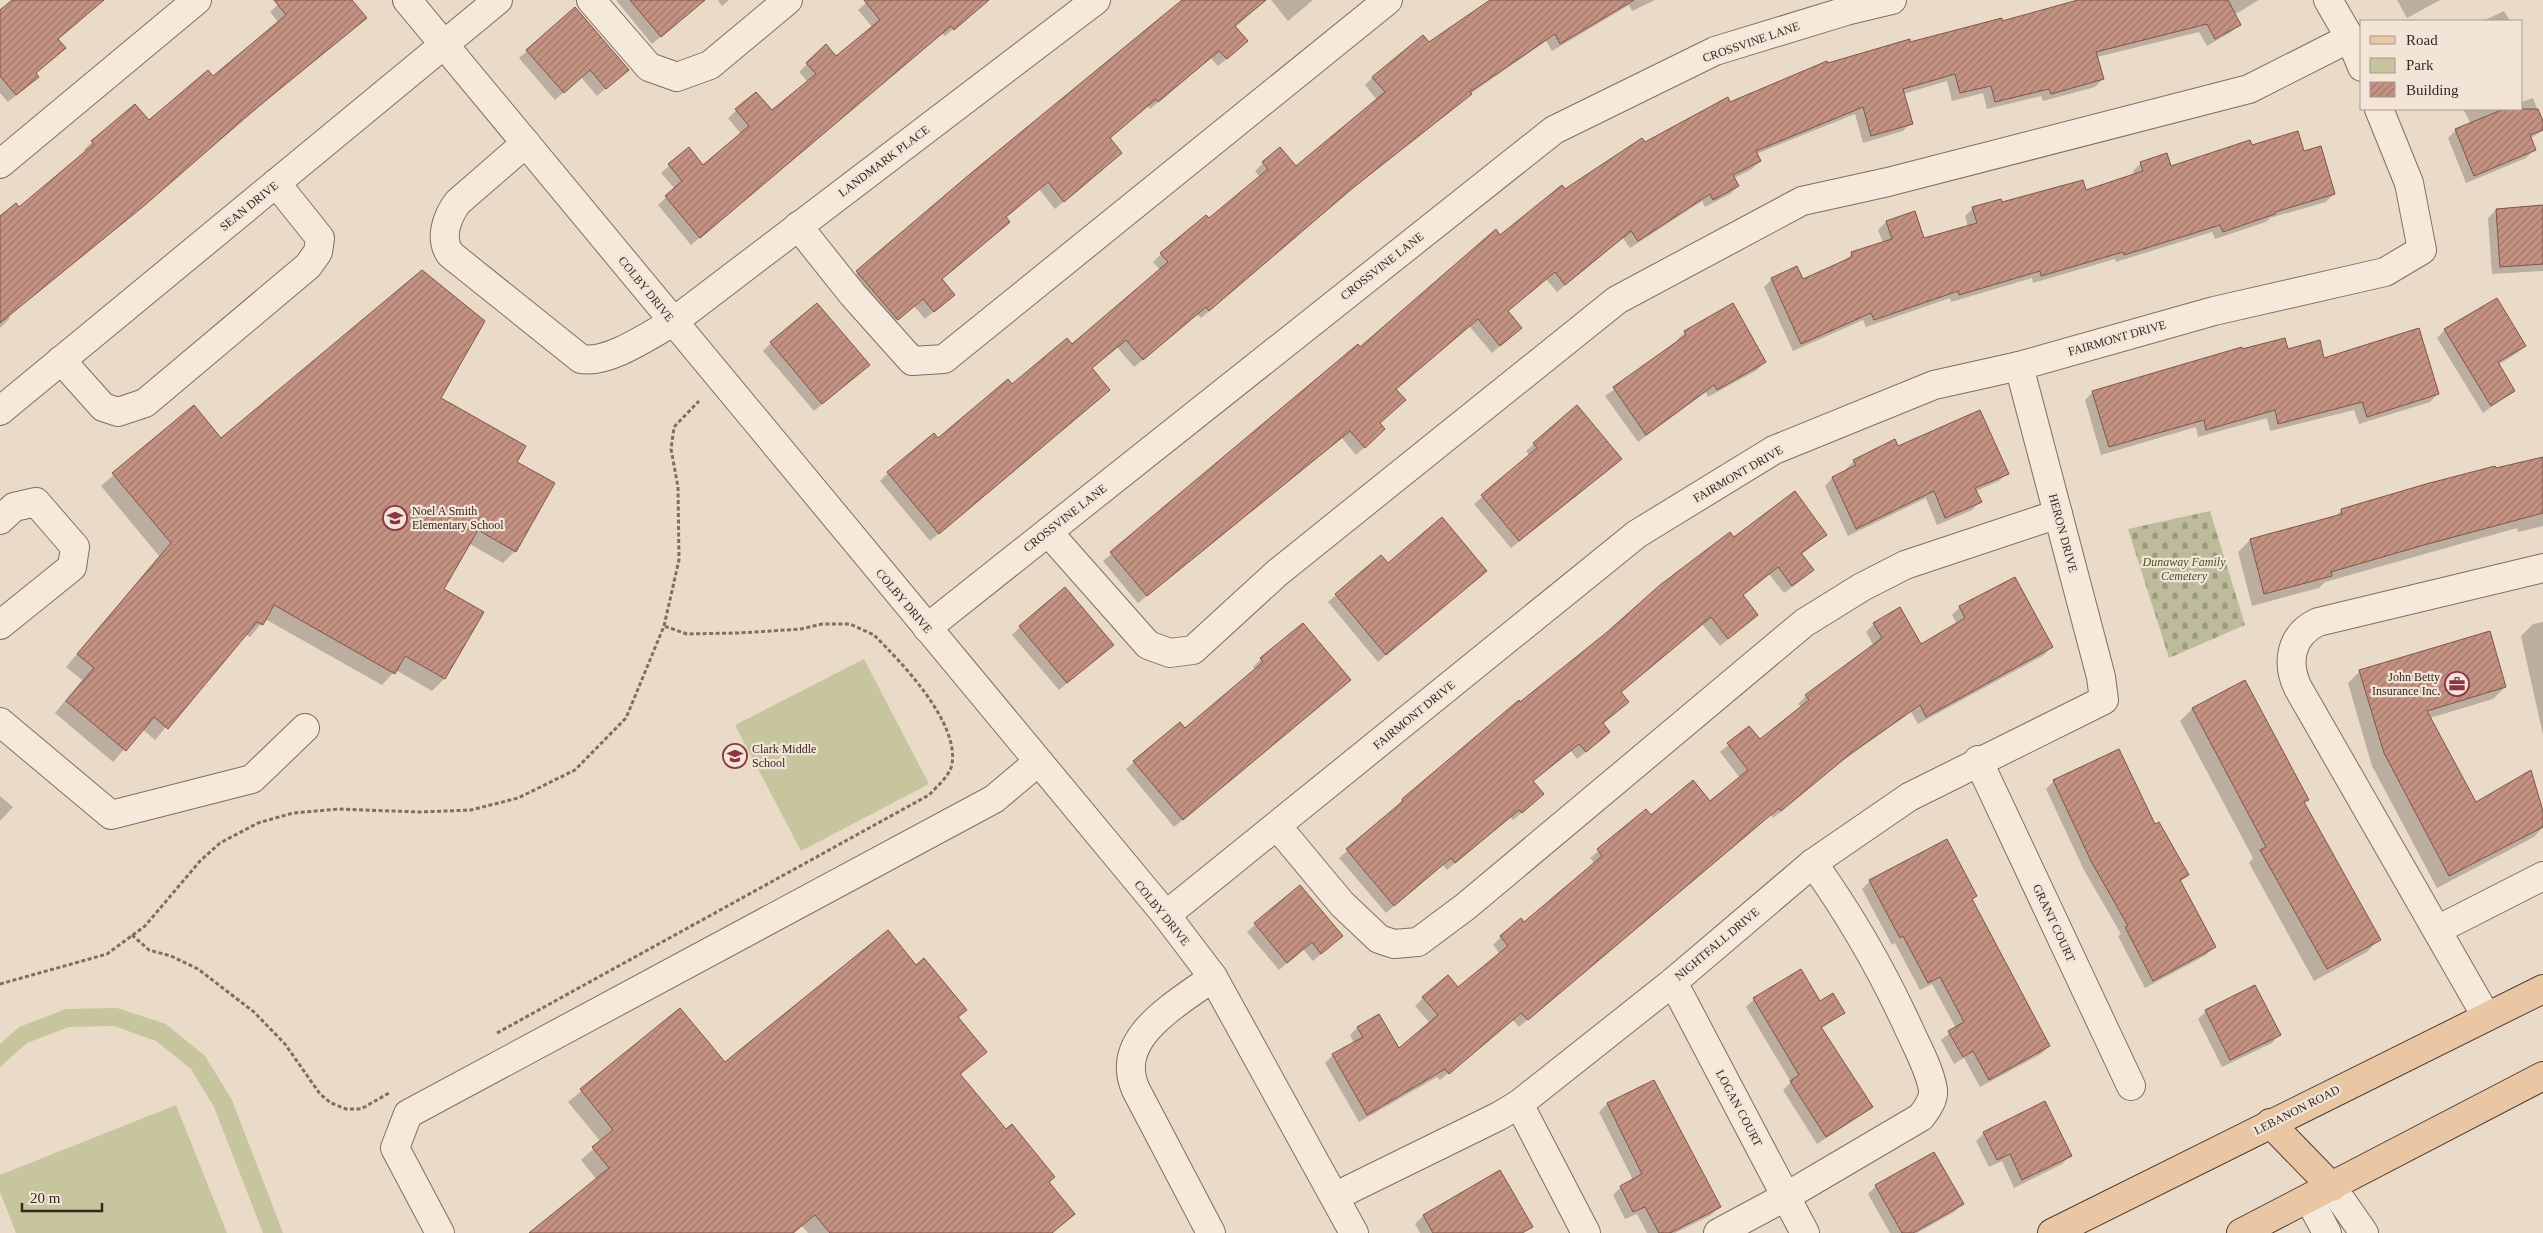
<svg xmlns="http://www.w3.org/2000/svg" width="2543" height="1233" viewBox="0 0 2543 1233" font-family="'Times New Roman',serif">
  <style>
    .cemetery { fill: url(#cemetery-stones) }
    .park { fill: #c7c59d }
    .shadow { fill: #0003 }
    .building { fill: url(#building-hatch); stroke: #815447 }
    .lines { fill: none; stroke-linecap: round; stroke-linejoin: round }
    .minor-casing { stroke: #846c5f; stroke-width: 30 }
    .major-casing { stroke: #523c32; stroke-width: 30 }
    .path { stroke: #846c5f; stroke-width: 3; stroke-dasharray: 4 2.5; stroke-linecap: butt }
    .minor { stroke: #f5e9db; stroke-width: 28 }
    .major { stroke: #e9c7a4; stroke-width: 28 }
    .labels { text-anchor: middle; stroke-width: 4.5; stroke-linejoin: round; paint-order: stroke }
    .street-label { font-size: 12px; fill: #362721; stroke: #f2e5d7 }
    .poi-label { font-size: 12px; fill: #362721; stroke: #f2e5d7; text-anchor: start }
    .park-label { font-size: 12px; font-style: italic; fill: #4d502a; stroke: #f2e5d7 }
  </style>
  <defs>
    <pattern id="cemetery-stones" width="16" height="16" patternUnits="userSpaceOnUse" patternTransform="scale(1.25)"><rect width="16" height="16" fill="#bdbb9b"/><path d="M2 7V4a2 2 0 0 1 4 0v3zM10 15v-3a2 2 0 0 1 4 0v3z" fill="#9a987e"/></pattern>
    <pattern id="building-hatch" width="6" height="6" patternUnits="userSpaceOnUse" patternTransform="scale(1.25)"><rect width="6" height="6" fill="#c49282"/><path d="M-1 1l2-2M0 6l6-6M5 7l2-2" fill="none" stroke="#a0776a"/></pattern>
  </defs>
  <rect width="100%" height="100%" fill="#eadac8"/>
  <!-- cemetery -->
  <polygon class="cemetery" points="2210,511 2245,625 2169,658 2128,529"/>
  <!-- park -->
  <g class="park">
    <polygon points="864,659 929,784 801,851 735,725"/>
    <polygon points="117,1008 166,1024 205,1056 232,1100 283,1233 263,1233 214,1107 191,1069 156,1041 114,1026 69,1027 27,1043 0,1067 0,1044 19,1027 66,1009"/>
    <polygon points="176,1105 227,1233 16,1233 0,1192 0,1175"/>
  </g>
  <!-- shadow -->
  <g class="shadow">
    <polygon points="17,0 104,0 57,39 29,85 8,102 0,93 0,14"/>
    <polygon points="283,0 350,0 366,18 8,316 10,318 0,328 0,218 19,209 86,152 84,150 92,142 135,106 149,122 213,78 279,23 270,12"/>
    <polygon points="616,0 705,0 652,44"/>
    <polygon points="718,0 729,0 722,6"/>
    <polygon points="869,0 988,0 945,36 942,33 691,245 658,205 675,189 661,173 688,149 703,166 741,134 728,118 756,93 772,112 808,82 799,72 826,46 836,58 873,28 858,10"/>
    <polygon points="1184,0 1266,0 1234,26 1247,41 1239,49 1218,66 1211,58 1150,109 1148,106 1108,139 1112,161 1055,209 1039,189 1005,218 940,280 945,302 925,319 914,306 889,327 849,280"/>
    <polygon points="1271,0 1313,0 1288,21"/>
    <polygon points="1492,0 1655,0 1632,11 1629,5 1552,51 1546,41 1470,94 1345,195 1201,318 1197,314 1134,367 1117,347 1091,369 1101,397 930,541 880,481 888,473 1072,345 1161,271 1153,262 1161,254 1209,220 1260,177 1255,171 1263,163 1296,167 1377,100 1365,85 1373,77 1429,44"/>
    <polygon points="2089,0 2259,0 2234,15 2239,24 2231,32 2207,46 2199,32 2097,57 2103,79 2095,87 2043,101 2041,96 1987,109 1983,93 1952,101 1947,81 1903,94 1911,123 1903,131 1863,143 1855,114 1756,154 1760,161 1752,169 1734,178 1738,186 1730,194 1705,207 1702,201 1630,248 1623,238 1557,292 1546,279 1507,312 1521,328 1492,353 1469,326 1395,390 1379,424 1376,437 1356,455 1342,438 1138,603 1103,561 1500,236 1565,190 1644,143 1730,104 1827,64"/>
    <polygon points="2397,0 2440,0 2407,18"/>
    <polygon points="2504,11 2510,21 2483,21"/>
    <polygon points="527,51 619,77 597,96 581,77 555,100 519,58"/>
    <polygon points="2533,98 2543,125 2543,130 2530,139 2534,150 2526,158 2466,183 2448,138 2456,130 2471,124 2463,109 2522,109 2522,102"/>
    <polygon points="2251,147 2303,153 2334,194 2326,202 2270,218 2266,222 2215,239 2212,232 2116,262 2115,259 2033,283 2032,278 1951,302 1950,298 1866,327 1863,320 1793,351 1764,287 1772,279 1802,281 1843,262 1852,254 1883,243 1878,230 1886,222 1915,213 1924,240 1968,227 1965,216 1973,208 2085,192 2134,176 2133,171 2141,163 2170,168"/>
    <polygon points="2543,207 2543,271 2492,274 2488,218 2496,210"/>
    <polygon points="2445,330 2525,346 2517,353 2498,365 2514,390 2483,413 2437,338"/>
    <polygon points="1685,332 1765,362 1757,370 1708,397 1706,392 1638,442 1605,396 1678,343 1677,340"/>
    <polygon points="771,343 860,373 814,411 763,351"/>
    <polygon points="2242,350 2287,350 2438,394 2430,402 2359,424 2354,410 2270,431 2267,418 2198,437 2196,427 2101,455 2085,400 2093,392"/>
    <polygon points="439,398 515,462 515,551 503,563 468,543 442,589 444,679 432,691 396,670 382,685 265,619 250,637 245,634 155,740 142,729 113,762 55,713 82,680 66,667 159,556 101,486 193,406 221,440"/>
    <polygon points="1534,444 1612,467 1511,548 1474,504 1530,456 1526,451"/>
    <polygon points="2543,458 2543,526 2518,532 2517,528 2325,582 2319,588 2252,606 2238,552 2250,540 2334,517 2342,510"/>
    <polygon points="1854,461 2007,473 1999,481 1976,491 1980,502 1972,510 1937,525 1926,498 1848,536 1825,486 1832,478 1847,471 1846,469"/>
    <polygon points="1826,535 1801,555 1812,570 1804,578 1784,593 1769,574 1742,596 1757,615 1720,646 1702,624 1620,693 1627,702 1602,724 1609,732 1601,740 1577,759 1571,751 1532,782 1542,794 1535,802 1513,820 1510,817 1447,870 1443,865 1386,913 1339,858 1396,809 1402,800 1519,702 1520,704 1734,539"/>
    <polygon points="1388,565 1477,578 1378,662 1328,602 1336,595"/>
    <polygon points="1960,607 2051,647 2044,655 1918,724 1911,712 1841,762 1773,818 1771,815 1519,1027 1513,1020 1440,1080 1437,1077 1359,1122 1325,1063 1333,1055 1354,1043 1350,1035 1357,1028 1398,1050 1430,1023 1415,1006 1423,998 1458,989 1500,954 1493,945 1501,937 1524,923 1595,864 1590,858 1646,811 1651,817 1710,803 1740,778 1720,752 1749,728 1760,740 1801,707 1798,704 1806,696 1874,646 1866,632 1874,624 1921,646 1957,624 1952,615"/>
    <polygon points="2543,622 2543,735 2521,636 2533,624"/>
    <polygon points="1020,627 1104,652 1059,690 1012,635"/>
    <polygon points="1261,659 1350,680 1174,827 1126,769 1134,762 1185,729 1256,670 1253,667"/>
    <polygon points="2360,671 2505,687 2493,699 2430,718 2475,803 2543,815 2543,827 2534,837 2437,888 2372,766 2348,683"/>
    <polygon points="2244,681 2307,799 2304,803 2379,939 2367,952 2314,981 2249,863 2253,858 2180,721 2192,709"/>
    <polygon points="2054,781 2154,826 2187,875 2180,882 2214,947 2206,955 2145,988 2118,936 2121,934 2084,870 2046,789"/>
    <polygon points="0,796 13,807 0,821"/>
    <polygon points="1870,881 1976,896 1971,900 2049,1046 2041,1054 1980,1087 1964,1058 1954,1064 1941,1040 1956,1028 1932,984 1920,990 1895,943 1892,945 1862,889"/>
    <polygon points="1299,886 1333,944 1313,961 1303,949 1279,970 1247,932"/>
    <polygon points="916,967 965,1010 957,1018 985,1052 960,1075 1073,1214 1053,1233 808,1233 802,1226 794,1233 531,1233 597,1180 581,1160 601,1142 568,1102 680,1009 724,1064"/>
    <polygon points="1754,999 1819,1002 1843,1013 1821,1029 1871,1107 1863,1114 1817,1144 1783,1090 1791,1082 1746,1007"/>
    <polygon points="2206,1011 2279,1035 2272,1043 2222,1067 2198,1019"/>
    <polygon points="1654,1081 1719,1207 1711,1215 1675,1233 1647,1233 1637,1214 1625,1219 1613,1195 1621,1187 1633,1180 1599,1112 1607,1104"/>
    <polygon points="1984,1133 2070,1156 2062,1164 2014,1188 2002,1161 1989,1167 1976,1141"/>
    <polygon points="1499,1172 1531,1226 1524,1233 1420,1233 1415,1224 1423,1216"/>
    <polygon points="1876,1186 1962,1204 1954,1212 1917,1233 1890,1233 1868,1194"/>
  </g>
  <!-- building -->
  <g class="building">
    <polygon points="12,0 104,0 58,39 66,48 36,73 39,77 16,95 0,76 0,10"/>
    <polygon points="274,0 352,0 367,18 260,105 145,205 0,323 0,216 16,203 19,207 94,144 91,141 135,104 149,120 208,70 213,76 286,15"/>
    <polygon points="630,0 705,0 661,37"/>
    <polygon points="864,0 989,0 954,30 951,26 700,238 665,196 682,181 668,164 689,147 703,165 749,126 735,109 756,92 772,110 816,74 806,63 826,44 836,56 880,20"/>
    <polygon points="1182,0 1266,0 1235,26 1248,41 1227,59 1219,51 1158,102 1156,99 1110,138 1122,153 1064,202 1048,182 1006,217 1010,222 942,279 955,295 934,312 923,299 898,320 856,271 970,174"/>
    <polygon points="1490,0 1634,0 1560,44 1555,34 1470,92 1472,94 1354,187 1209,311 1206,307 1143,360 1126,340 1092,368 1110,390 939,534 887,472 934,433 938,438 1008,379 1012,384 1067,338 1072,344 1168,262 1160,253 1206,215 1209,218 1268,169 1262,162 1280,147 1296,166 1385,92 1372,77 1423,35 1429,42"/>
    <polygon points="2078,0 2228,0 2241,25 2215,39 2207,24 2096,52 2104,79 2051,94 2049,89 1995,102 1991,86 1960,93 1955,74 1903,89 1913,124 1871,136 1863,107 1756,151 1761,161 1733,175 1739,186 1713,200 1710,194 1638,241 1631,231 1565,285 1555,272 1508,311 1522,328 1500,346 1478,319 1396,389 1406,400 1380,423 1385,429 1365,448 1350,431 1147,596 1110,552 1358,344 1360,347 1496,229 1500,235 1562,185 1565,189 1642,138 1645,142 1728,97 1730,102 1827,61 1828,63 1910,39 1910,42 2002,18 2002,21"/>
    <polygon points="575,7 629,70 606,89 590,70 564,93 526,50"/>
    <polygon points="2504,109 2538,109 2543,121 2543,130 2530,135 2536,150 2474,176 2455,129"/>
    <polygon points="2298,131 2304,151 2321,146 2335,194 2275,212 2275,214 2223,232 2220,225 2124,255 2123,252 2041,276 2040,271 1959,295 1958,291 1874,320 1871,313 1801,344 1771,278 1797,266 1803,279 1852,257 1851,252 1892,239 1886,221 1915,211 1924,238 1977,223 1972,207 2001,199 2002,202 2083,180 2086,190 2143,171 2140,162 2167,153 2171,166 2250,140 2252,145"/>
    <polygon points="2543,205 2543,264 2500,267 2496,209"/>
    <polygon points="422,270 485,321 441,398 526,446 517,462 555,483 516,552 478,530 444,589 484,612 445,679 405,656 395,674 274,605 263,625 257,622 168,729 154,717 126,751 66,701 94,668 77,654 171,543 112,473 194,405 221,438"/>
    <polygon points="2497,298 2526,346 2498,362 2515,391 2491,406 2444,329"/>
    <polygon points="817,303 870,365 822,404 770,342"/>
    <polygon points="1733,303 1766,362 1717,390 1714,385 1646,435 1613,387 1686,335 1684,331"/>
    <polygon points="2419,328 2439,394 2367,417 2362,402 2278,424 2275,410 2206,430 2204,420 2109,447 2092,391 2242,347 2242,349 2285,338 2288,349 2320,340 2324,358"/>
    <polygon points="1577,405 1622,459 1519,541 1481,495 1537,448 1533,443"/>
    <polygon points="1980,410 2009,474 1975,488 1982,502 1945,518 1934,491 1856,529 1832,477 1856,465 1853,460 1895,439 1898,446"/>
    <polygon points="2543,457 2543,513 2424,545 2331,572 2332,576 2264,594 2250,539 2342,514 2341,509 2426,484 2495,466 2496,468"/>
    <polygon points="1795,491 1827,535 1801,553 1814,570 1792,586 1778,567 1743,595 1758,615 1728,639 1711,617 1621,692 1629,702 1603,723 1610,732 1586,752 1579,744 1533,781 1544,794 1522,813 1519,810 1455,863 1451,858 1394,906 1346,849 1403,801 1402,799 1519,700 1520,702 1606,633 1660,585 1730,532 1734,537"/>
    <polygon points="1442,517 1487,571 1386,655 1335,594 1381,555 1388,563"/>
    <polygon points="2015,577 2053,647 1926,717 1920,705 1850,754 1781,811 1779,808 1528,1020 1521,1013 1449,1074 1445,1069 1367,1115 1332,1054 1363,1037 1357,1027 1379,1014 1399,1048 1438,1015 1422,997 1448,975 1458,987 1508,946 1500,936 1521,918 1524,922 1602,856 1597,849 1646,809 1651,815 1693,780 1710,801 1748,770 1727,743 1749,726 1760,739 1809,700 1805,695 1882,638 1873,623 1900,607 1921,644 1965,618 1959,606"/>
    <polygon points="1065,587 1114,645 1067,683 1019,626"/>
    <polygon points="1303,623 1351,680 1183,820 1133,761 1180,722 1185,728 1263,662 1260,658"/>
    <polygon points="2490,631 2506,687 2427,711 2476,802 2531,770 2543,811 2543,827 2449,876 2384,753 2359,670"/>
    <polygon points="2245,680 2309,800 2304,802 2381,940 2327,969 2260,850 2266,847 2192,708"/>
    <polygon points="2119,749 2155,824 2159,822 2189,875 2180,880 2216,947 2153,981 2125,927 2128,926 2091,861 2053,780"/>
    <polygon points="1947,839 1977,896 1972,899 2050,1046 1989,1080 1973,1051 1963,1057 1948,1031 1964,1022 1940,977 1928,983 1903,936 1900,938 1869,880"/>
    <polygon points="1300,885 1343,936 1321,954 1312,942 1287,963 1254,923"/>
    <polygon points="888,930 916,965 924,958 967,1010 958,1017 987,1052 960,1074 1006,1129 1012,1124 1055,1177 1049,1182 1075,1214 1052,1233 830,1233 815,1215 793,1233 529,1233 609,1168 592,1147 613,1130 580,1089 680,1008 725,1062"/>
    <polygon points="1801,969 1820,1001 1833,993 1845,1013 1821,1027 1873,1107 1826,1137 1790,1081 1799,1075 1753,998"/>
    <polygon points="2255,985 2281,1035 2230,1060 2205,1010"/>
    <polygon points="1654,1080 1721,1207 1670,1233 1659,1233 1645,1207 1633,1212 1620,1186 1642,1174 1607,1103"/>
    <polygon points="2045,1101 2072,1156 2022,1180 2010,1154 1997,1160 1983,1132"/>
    <polygon points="1934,1152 1964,1204 1913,1233 1902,1233 1875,1185"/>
    <polygon points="1500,1170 1533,1227 1522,1233 1433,1233 1423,1215"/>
  </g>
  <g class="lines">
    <defs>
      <g id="minor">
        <polyline points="407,0 1166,915 1213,977 1354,1233"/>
        <polyline points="591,0 649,67 677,77 710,65 788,0"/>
        <polyline points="2328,0 2350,38 2362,67"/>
        <path d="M526,143L458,202C447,216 439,238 450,254L581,359C608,364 650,335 673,322L1096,0"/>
        <polyline points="0,164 197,0"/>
        <polyline points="798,226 853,295 912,361 944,359 1388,0"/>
        <polyline points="61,360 103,407 118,412 145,403 308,266 318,252 320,238 276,183"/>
        <polyline points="0,411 498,0"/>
        <polyline points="0,520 14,507 36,502 75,547 72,567 0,625"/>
        <polyline points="1048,532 1148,645 1170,653 1193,650 1277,573 1617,300 1802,201 1888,182 2249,89 2350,38"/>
        <polyline points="927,628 1554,130 1715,51 1846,11 1892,0"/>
        <polyline points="0,722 111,815 252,779 305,728"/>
        <polyline points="1978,760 2131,1086"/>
        <polyline points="1277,826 1342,904 1379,939 1394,944 1418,942 1465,907 1804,623 1862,587 1905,565 2058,514"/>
        <polyline points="1166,915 1637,534 1774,450 1934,385 2019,366 2214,311 2385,272 2422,250 2409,183 2379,109"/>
        <polyline points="2437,930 2543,876"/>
        <polyline points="1673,982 1805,1233"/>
        <path d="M2486,1016L2298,688C2286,663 2290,635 2318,622L2543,568"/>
        <polyline points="1519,1104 1586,1233"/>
        <polyline points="2332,1187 2364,1233"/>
        <polyline points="1336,1196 1499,1116 1519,1104 1673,982 1813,863 1909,797 2104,700 2101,677 2019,366"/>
        <polyline points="2309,1199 2327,1233"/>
        <polyline points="440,1233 395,1148 408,1114 994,799 1038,762"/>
        <path d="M1211,1233L1136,1090C1112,1037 1178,1004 1213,977"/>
        <path d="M1718,1233L1785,1197L1921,1117C1927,1109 1934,1100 1933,1090C1930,1070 1917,1047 1909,1029C1882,970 1851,916 1813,863"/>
      </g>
      <g id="major">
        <polyline points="2270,1123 2332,1187"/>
        <polyline points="2052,1233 2543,989"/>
        <polyline points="2241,1233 2543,1076"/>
      </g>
    </defs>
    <!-- minor casing -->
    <use href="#minor" class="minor-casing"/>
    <!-- major casing -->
    <use href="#major" class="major-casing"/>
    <!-- path -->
    <g class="path">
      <polyline points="132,935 149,950 171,956 198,969 254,1012 285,1044 320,1094 331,1103 346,1109 361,1109 389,1093"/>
      <polyline points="0,984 107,954 145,926 200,861 220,843 258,823 293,813 339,809 419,812 471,810 518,798 575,770 626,718 664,626 679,560 678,487 671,449 674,427 699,401"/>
      <path d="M497,1033L929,795C936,787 950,776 952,764C959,722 902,663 874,635L850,624H822L801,629L739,633L687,634L664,626"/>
    </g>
    <!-- minor -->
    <use href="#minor" class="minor"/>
    <!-- major -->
    <use href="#major" class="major"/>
  </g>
  <!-- icons -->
  <defs>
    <symbol id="school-ring" viewBox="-11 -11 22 22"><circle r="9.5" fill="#f2e5d7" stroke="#8d3545" stroke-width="1.5"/><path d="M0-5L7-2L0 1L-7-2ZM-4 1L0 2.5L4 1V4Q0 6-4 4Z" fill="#8d3545"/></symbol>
    <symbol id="office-ring" viewBox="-11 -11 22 22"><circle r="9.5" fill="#f2e5d7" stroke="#8d3545" stroke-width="1.5"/><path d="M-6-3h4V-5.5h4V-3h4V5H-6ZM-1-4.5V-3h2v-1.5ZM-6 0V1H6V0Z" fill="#8d3545"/></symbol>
  </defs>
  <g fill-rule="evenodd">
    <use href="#school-ring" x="381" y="504" width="28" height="28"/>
    <use href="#office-ring" x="2443" y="670" width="28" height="28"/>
    <use href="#school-ring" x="721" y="742" width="28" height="28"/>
  </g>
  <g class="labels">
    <!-- street labels -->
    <g class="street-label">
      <text transform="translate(1751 42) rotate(-19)" y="4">CROSSVINE LANE</text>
      <text transform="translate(884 161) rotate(-37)" y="4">LANDMARK PLACE</text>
      <text transform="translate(249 206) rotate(-39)" y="4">SEAN DRIVE</text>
      <text transform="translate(1382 266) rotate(-38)" y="4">CROSSVINE LANE</text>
      <text transform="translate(646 289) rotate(51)" y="4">COLBY DRIVE</text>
      <text transform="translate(2117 338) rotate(-16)" y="4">FAIRMONT DRIVE</text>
      <text transform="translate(1738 474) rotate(-30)" y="4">FAIRMONT DRIVE</text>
      <text transform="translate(1065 518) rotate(-38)" y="4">CROSSVINE LANE</text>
      <text transform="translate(2063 533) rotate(75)" y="4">HERON DRIVE</text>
      <text transform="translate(904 601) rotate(50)" y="4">COLBY DRIVE</text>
      <text transform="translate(1414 715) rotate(-39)" y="4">FAIRMONT DRIVE</text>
      <text transform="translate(1162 913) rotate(51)" y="4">COLBY DRIVE</text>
      <text transform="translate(2054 923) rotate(65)" y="4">GRANT COURT</text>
      <text transform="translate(1717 944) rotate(-40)" y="4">NIGHTFALL DRIVE</text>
      <text transform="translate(1739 1108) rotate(62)" y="4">LOGAN COURT</text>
      <text transform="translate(2297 1110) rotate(-27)" y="4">LEBANON ROAD</text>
    </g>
    <!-- poi labels -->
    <g class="poi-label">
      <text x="412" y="515">Noel A Smith<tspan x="412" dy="14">Elementary School</tspan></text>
      <text x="2440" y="681" text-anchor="end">John Betty<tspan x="2440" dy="14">Insurance Inc.</tspan></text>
      <text x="752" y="753">Clark Middle<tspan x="752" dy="14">School</tspan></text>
    </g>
    <!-- park labels -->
    <g class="park-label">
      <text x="2184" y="566">Dunaway Family<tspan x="2184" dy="14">Cemetery</tspan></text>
    </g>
  </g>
  <!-- legend -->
  <rect x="2360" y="20" width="162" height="90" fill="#f2e5d7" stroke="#a7998e"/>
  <rect x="2370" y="36" width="25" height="8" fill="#e9c7a4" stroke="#a7998e"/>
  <text x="2406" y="45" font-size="15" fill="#362721">Road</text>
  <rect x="2370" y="58" width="25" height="15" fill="#c7c59d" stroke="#a7998e"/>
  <text x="2406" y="70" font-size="15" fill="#362721">Park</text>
  <rect x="2370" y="82" width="25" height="15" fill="url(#building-hatch)" stroke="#a7998e"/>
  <text x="2406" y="95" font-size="15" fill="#362721">Building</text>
  <!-- scale -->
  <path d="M22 1203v8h80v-8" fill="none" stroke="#362721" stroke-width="2.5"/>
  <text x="30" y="1203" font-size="15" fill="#362721" stroke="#f2e5d7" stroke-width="4" paint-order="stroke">20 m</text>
</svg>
